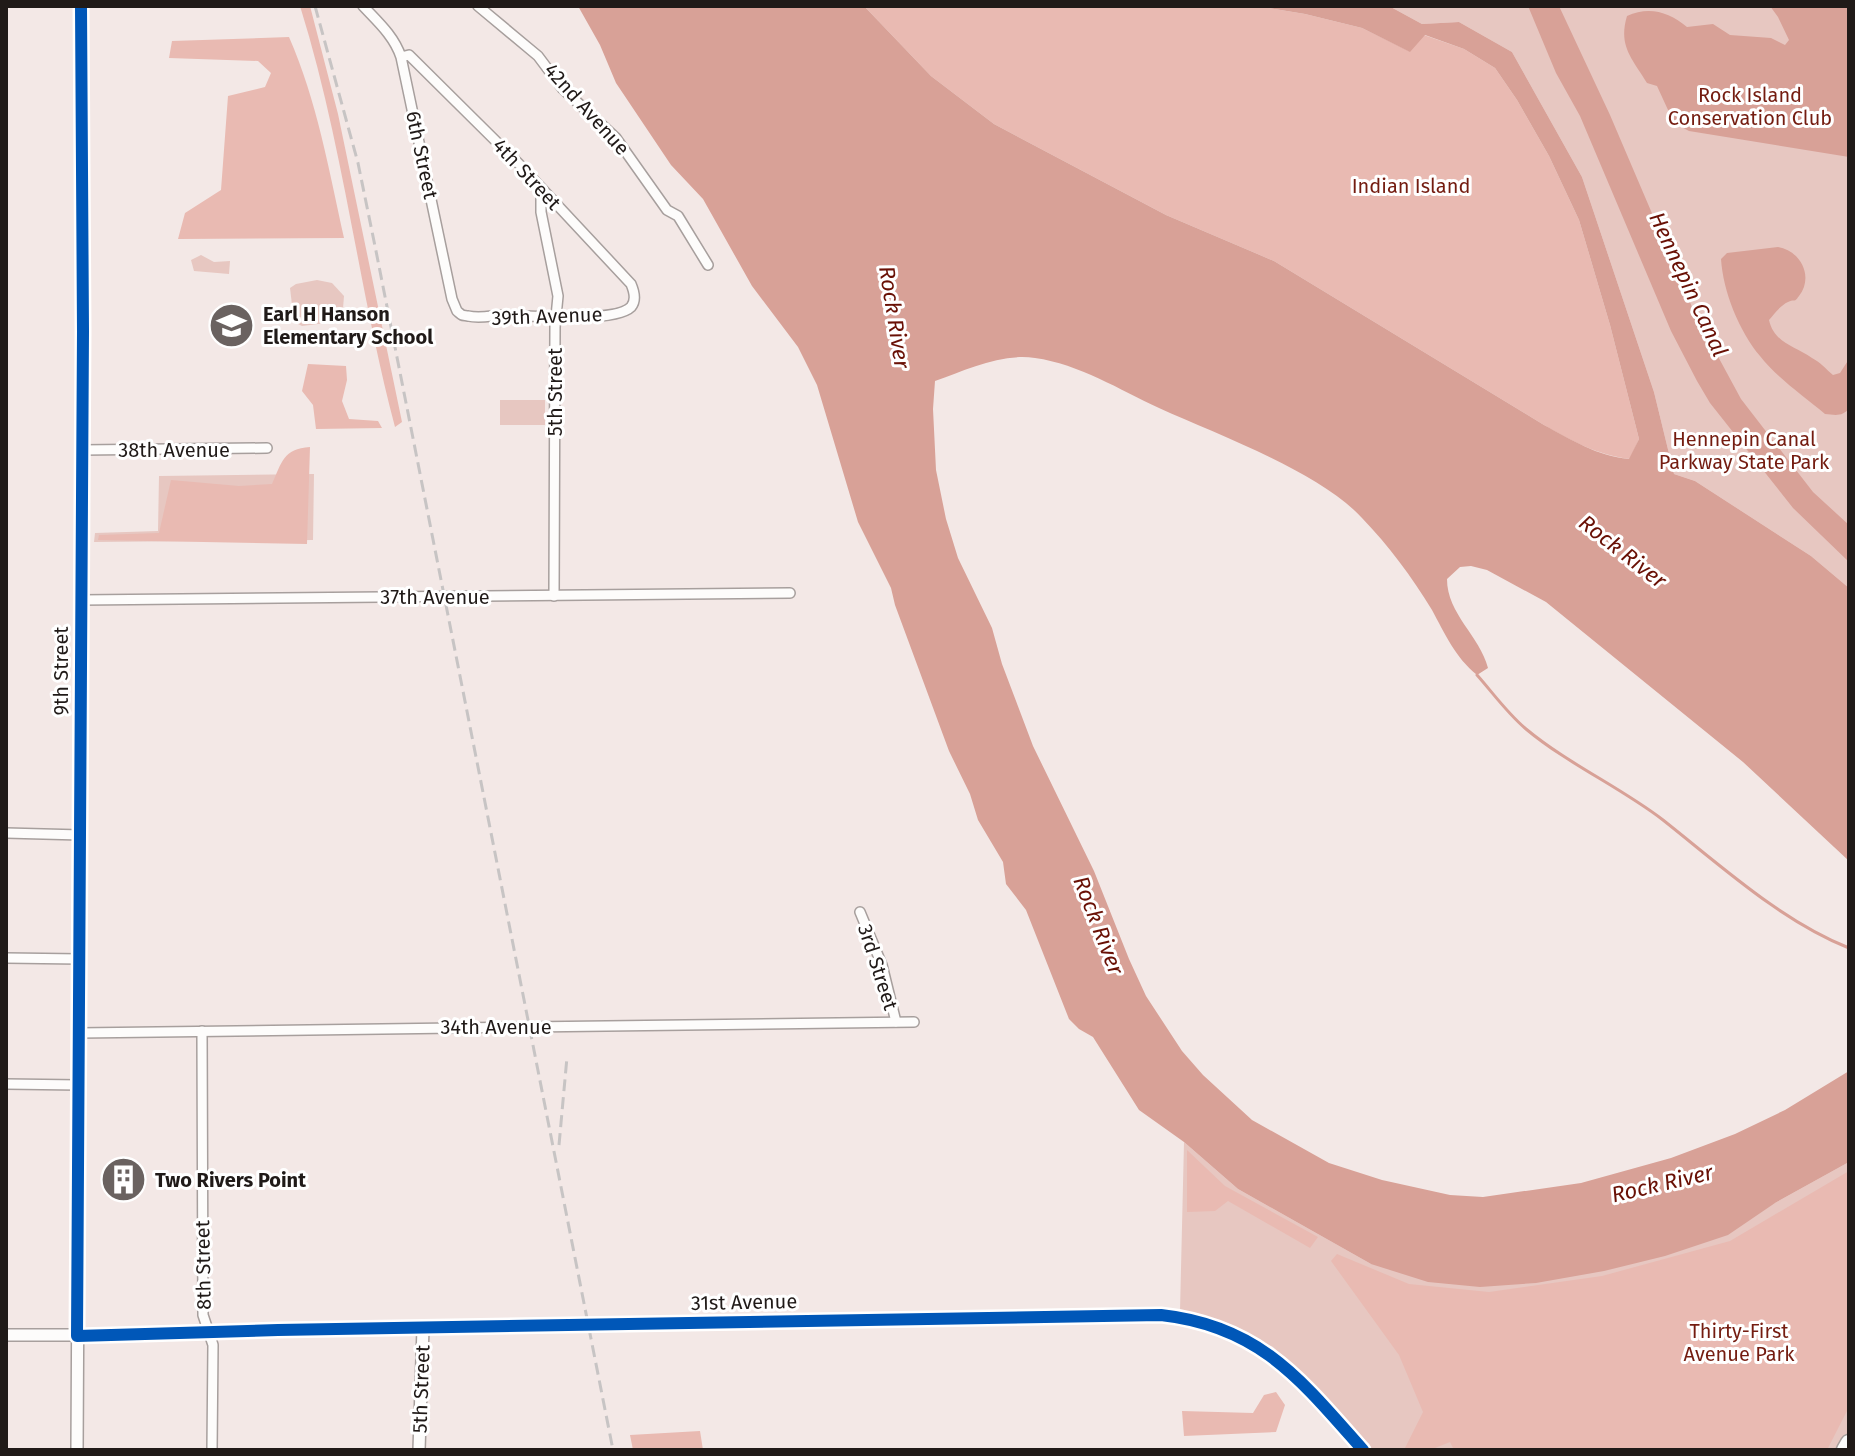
<svg xmlns="http://www.w3.org/2000/svg" width="1855" height="1456" viewBox="0 0 1855 1456" font-family="'Fira Sans',sans-serif">
  <style>
    .green { fill: #e7c7c1 }
    .forest { fill: #e9bab2 }
    .water { fill: #d8a197 }
    .lines { fill: none; stroke-linecap: round; stroke-linejoin: round }
    .stream { stroke: #d8a197; stroke-width: 3 }
    .minor-casing { stroke: #a79f9d; stroke-width: 12 }
    .tertiary-casing { stroke: #a79f9d; stroke-width: 14 }
    .motorway-casing { stroke: #a79f9d; stroke-width: 19 }
    .minor { stroke: #fdfcfb; stroke-width: 9 }
    .tertiary { stroke: #fdfcfb; stroke-width: 11 }
    .motorway { stroke: #fdfcfb; stroke-width: 16 }
    .rail { stroke: #c7c4c4; stroke-width: 3; stroke-dasharray: 12 6; stroke-linecap: butt }
    .cycleway-casing { stroke: #fff; stroke-width: 17 }
    .cycleway { stroke: #0057b8; stroke-width: 12 }
    .labels { text-anchor: middle; stroke-width: 6; stroke-linejoin: round; paint-order: stroke }
    .park-label { font-size: 20px; fill: #741c10; stroke: #fff }
    .street-label { font-size: 20px; fill: #201a18; stroke: #fff }
    .poi-label { font-size: 20px; font-weight: bold; fill: #201a18; stroke: #fff; text-anchor: start }
    .water-label { font-size: 22px; font-style: italic; fill: #691005; stroke: #fff }
  </style>
  <rect width="100%" height="100%" fill="#f3e8e6"/>
  <!-- green -->
  <g class="green">
    <polygon points="1389,6 1849,6 1849,588 1811,556 1695,481 1674,474 1654,392 1582,177 1512,52 1459,22 1422,24"/>
    <polygon points="201,255 214,262 230,261 229,274 194,271 191,260"/>
    <polygon points="317,280 332,283 344,296 342,321 302,326 294,322 290,288 296,284"/>
    <rect x="500" y="400" width="45" height="25"/>
    <polygon points="314,474 313,540 94,542 95,533 158,531 159,476"/>
    <polygon points="1184,1142 1238,1189 1371,1264 1775,1203 1849,1162 1849,1430 1838,1450 1366,1450 1273,1347 1220,1322 1180,1311"/>
  </g>
  <!-- forest -->
  <g class="forest">
    <path d="M300,6H310L338,114L402,422L395,427C358,287 343,143 300,6Z"/>
    <path d="M864,6H1256L1305,14L1362,28L1409,51L1424,35L1464,49L1495,68L1517,100L1549,156L1579,220L1610,325L1639,439L1630,459C1597,455 1572,441 1544,425L1274,261L1166,215L994,124L931,76Z"/>
    <path d="M289,37C317,101 329,170 344,238L178,239L185,213L221,190L228,96L265,87L271,73L258,61L169,58L172,41Z"/>
    <polygon points="308,364 346,366 347,380 342,401 349,419 378,421 382,428 316,429 313,405 302,391"/>
    <path d="M310,447L307,544L98,540L99,535L159,533L171,480L239,486L272,484C282,462 283,449 310,447Z"/>
    <polygon points="1187,1150 1225,1186 1318,1237 1310,1248 1228,1201 1215,1211 1187,1212"/>
    <polygon points="1849,1171 1849,1407 1827,1450 1454,1450 1450,1442 1430,1450 1404,1450 1423,1412 1399,1355 1331,1261 1337,1254 1409,1284 1489,1292 1602,1276 1730,1241"/>
    <polygon points="1276,1392 1285,1405 1276,1432 1184,1436 1182,1411 1253,1413 1264,1395"/>
    <polygon points="700,1431 703,1450 633,1450 630,1435"/>
  </g>
  <!-- water -->
  <g class="water">
    <path d="M578,6H864L931,76L994,124L1166,215L1274,261L1544,425C1572,440 1597,456 1629,459L1639,439L1610,325L1579,220L1549,156L1517,100L1495,68L1464,49L1425,35L1410,52L1362,28L1305,14L1256,6H1389L1422,24L1459,22L1512,52L1582,177L1654,392L1674,474L1695,481L1811,556L1849,588V861L1743,762L1546,602L1487,570L1471,566L1460,567L1447,579C1447,614 1480,636 1488,668L1477,675C1455,657 1445,634 1432,610C1412,577 1389,546 1362,518C1319,471 1218,435 1159,408C1120,390 1079,364 1035,358C1001,353 966,370 935,381L933,409L936,470L946,519L958,558L992,628L1002,664L1033,746L1094,871L1129,959L1146,996L1182,1051L1203,1075L1252,1120L1329,1163L1382,1180L1450,1195L1483,1197L1581,1183L1671,1158L1735,1134L1785,1110L1849,1071V1162L1775,1203L1728,1235L1665,1256L1604,1271L1536,1283L1480,1287L1428,1282L1371,1264L1238,1189L1184,1142L1139,1110L1093,1037L1079,1029L1069,1019L1026,910L1006,884L1003,862L978,820L970,794L949,751L895,605L891,588L858,522L817,385L798,347L752,286L703,199L671,165L616,83L600,45Z"/>
    <polygon points="1528,6 1559,6 1610,115 1695,314 1741,399 1813,492 1849,525 1849,562 1793,508 1710,403 1697,381 1671,331 1580,116 1556,73"/>
    <path d="M1770,6H1849V157L1689,131L1674,123L1657,86L1647,83C1632,58 1618,46 1627,16C1649,6 1669,12 1687,27L1713,24L1730,35L1771,38L1785,45L1789,40L1778,17Z"/>
    <path d="M1778,247C1801,251 1814,277 1799,296C1793,304 1796,298 1788,302C1781,305 1774,314 1769,320C1774,343 1795,346 1812,358C1820,362 1826,369 1833,375L1840,373L1849,359V408C1843,417 1835,415 1825,414C1804,396 1777,378 1760,356C1739,331 1723,291 1721,259L1727,253Z"/>
  </g>
  <g class="lines">
    <!-- stream -->
    <path class="stream" d="M1477,675C1493,693 1507,713 1526,729C1568,764 1620,787 1663,820C1720,865 1781,921 1849,948"/>
    <defs>
      <g id="minor">
        <path d="M363,6C378,22 394,36 401,57L452,299L457,311C463,316 461,315 468,316C481,319 493,315 506,315C530,316 615,323 631,307C637,300 634,291 631,284L519,164L409,55L401,57"/>
        <polyline points="478,6 538,56 562,88 616,138 667,210 678,216 708,265"/>
        <polyline points="541,190 541,212 558,296 555,327 554,596"/>
        <polyline points="82,450 267,448"/>
        <polyline points="81,600 790,593"/>
        <polyline points="6,833 81,835"/>
        <polyline points="860,912 882,965 896,1022"/>
        <polyline points="6,958 80,959"/>
        <polyline points="202,1031 203,1315 213,1345 212,1450"/>
        <polyline points="79,1033 914,1022"/>
        <polyline points="6,1084 79,1085"/>
      </g>
      <g id="tertiary">
        <path d="M6,1335H145L278,1330L1161,1315C1260,1326 1301,1380 1363,1450"/>
        <polyline points="77,1450 83,331 81,6"/>
        <polyline points="419,1450 423,1328"/>
      </g>
      <polyline id="motorway" points="1845,1450 1849,1443"/>
    </defs>
    <!-- minor casing -->
    <use href="#minor" class="minor-casing"/>
    <!-- tertiary casing -->
    <use href="#tertiary" class="tertiary-casing"/>
    <!-- motorway casing -->
    <use href="#motorway" class="motorway-casing"/>
    <!-- minor -->
    <use href="#minor" class="minor"/>
    <!-- tertiary -->
    <use href="#tertiary" class="tertiary"/>
    <!-- motorway -->
    <use href="#motorway" class="motorway"/>
    <!-- rail -->
    <g class="rail">
      <polyline points="315,6 358,163 376,251 613,1450"/>
      <polyline points="559,1145 567,1057"/>
    </g>
    <defs>
      <path id="cycleway" d="M81,6L83,331L77,1336L278,1330L1161,1315C1260,1326 1301,1380 1363,1450"/>
    </defs>
    <!-- cycleway casing -->
    <use href="#cycleway" class="cycleway-casing"/>
    <!-- cycleway -->
    <use href="#cycleway" class="cycleway"/>
  </g>
  <!-- icons -->
  <defs>
    <symbol id="school-disc" viewBox="-11 -11 22 22"><circle r="9.5" fill="#6a6260" stroke="#fff"/><path d="M0-5L7-2L0 1L-7-2ZM-4 1L0 2.5L4 1V4Q0 6-4 4Z" fill="#fff"/></symbol>
    <symbol id="building-disc" viewBox="-11 -11 22 22"><circle r="9.5" fill="#6a6260" stroke="#fff"/><path d="M-4-6H4V6H1V3H-1V6H-4ZM-2.5-4.3h1.7v1.8h-1.7ZM.8-4.3h1.7v1.8H.8ZM-2.5-1h1.7V.8h-1.7ZM.8-1h1.7V.8H.8Z" fill="#fff"/></symbol>
  </defs>
  <g fill-rule="evenodd">
    <use href="#school-disc" x="206" y="300" width="51" height="51"/>
    <use href="#building-disc" x="98" y="1154" width="51" height="51"/>
  </g>
  <g class="labels">
    <!-- park labels -->
    <g class="park-label">
      <text x="1750" y="102">Rock Island<tspan x="1750" dy="23">Conservation Club</tspan></text>
      <text x="1411" y="193">Indian Island</text>
      <text x="1744" y="446">Hennepin Canal<tspan x="1744" dy="23">Parkway State Park</tspan></text>
      <text x="1739" y="1338">Thirty-First<tspan x="1739" dy="23">Avenue Park</tspan></text>
    </g>
    <!-- street labels -->
    <g class="street-label">
      <text transform="translate(587 109) rotate(48)" y="7">42nd Avenue</text>
      <text transform="translate(422 155) rotate(78)" y="7">6th Street</text>
      <text transform="translate(527 174) rotate(47)" y="7">4th Street</text>
      <text transform="translate(547 316) rotate(-2)" y="7">39th Avenue</text>
      <text transform="translate(555 392) rotate(-90)" y="7">5th Street</text>
      <text x="174" y="457">38th Avenue</text>
      <text x="435" y="604">37th Avenue</text>
      <text transform="translate(61 671) rotate(-90)" y="7">9th Street</text>
      <text transform="translate(878 967) rotate(72)" y="7">3rd Street</text>
      <text x="496" y="1034">34th Avenue</text>
      <text transform="translate(203 1265) rotate(-91)" y="7">8th Street</text>
      <text transform="translate(744 1302) rotate(-1)" y="7">31st Avenue</text>
      <text transform="translate(421 1389) rotate(-88)" y="7">5th Street</text>
    </g>
    <!-- poi labels -->
    <g class="poi-label">
      <text x="263" y="321">Earl H Hanson<tspan x="263" dy="23">Elementary School</tspan></text>
      <text x="155" y="1187">Two Rivers Point</text>
    </g>
    <!-- water labels -->
    <g class="water-label">
      <text transform="translate(1689 284) rotate(65)" y="8">Hennepin Canal</text>
      <text transform="translate(895 317) rotate(81)" y="8">Rock River</text>
      <text transform="translate(1623 551) rotate(38)" y="8">Rock River</text>
      <text transform="translate(1099 925) rotate(69)" y="8">Rock River</text>
      <text transform="translate(1662 1183) rotate(-13)" y="8">Rock River</text>
    </g>
  </g>
  <!-- border -->
  <rect width="1855" height="1456" fill="none" stroke="#201a18" stroke-width="16"/>
</svg>
